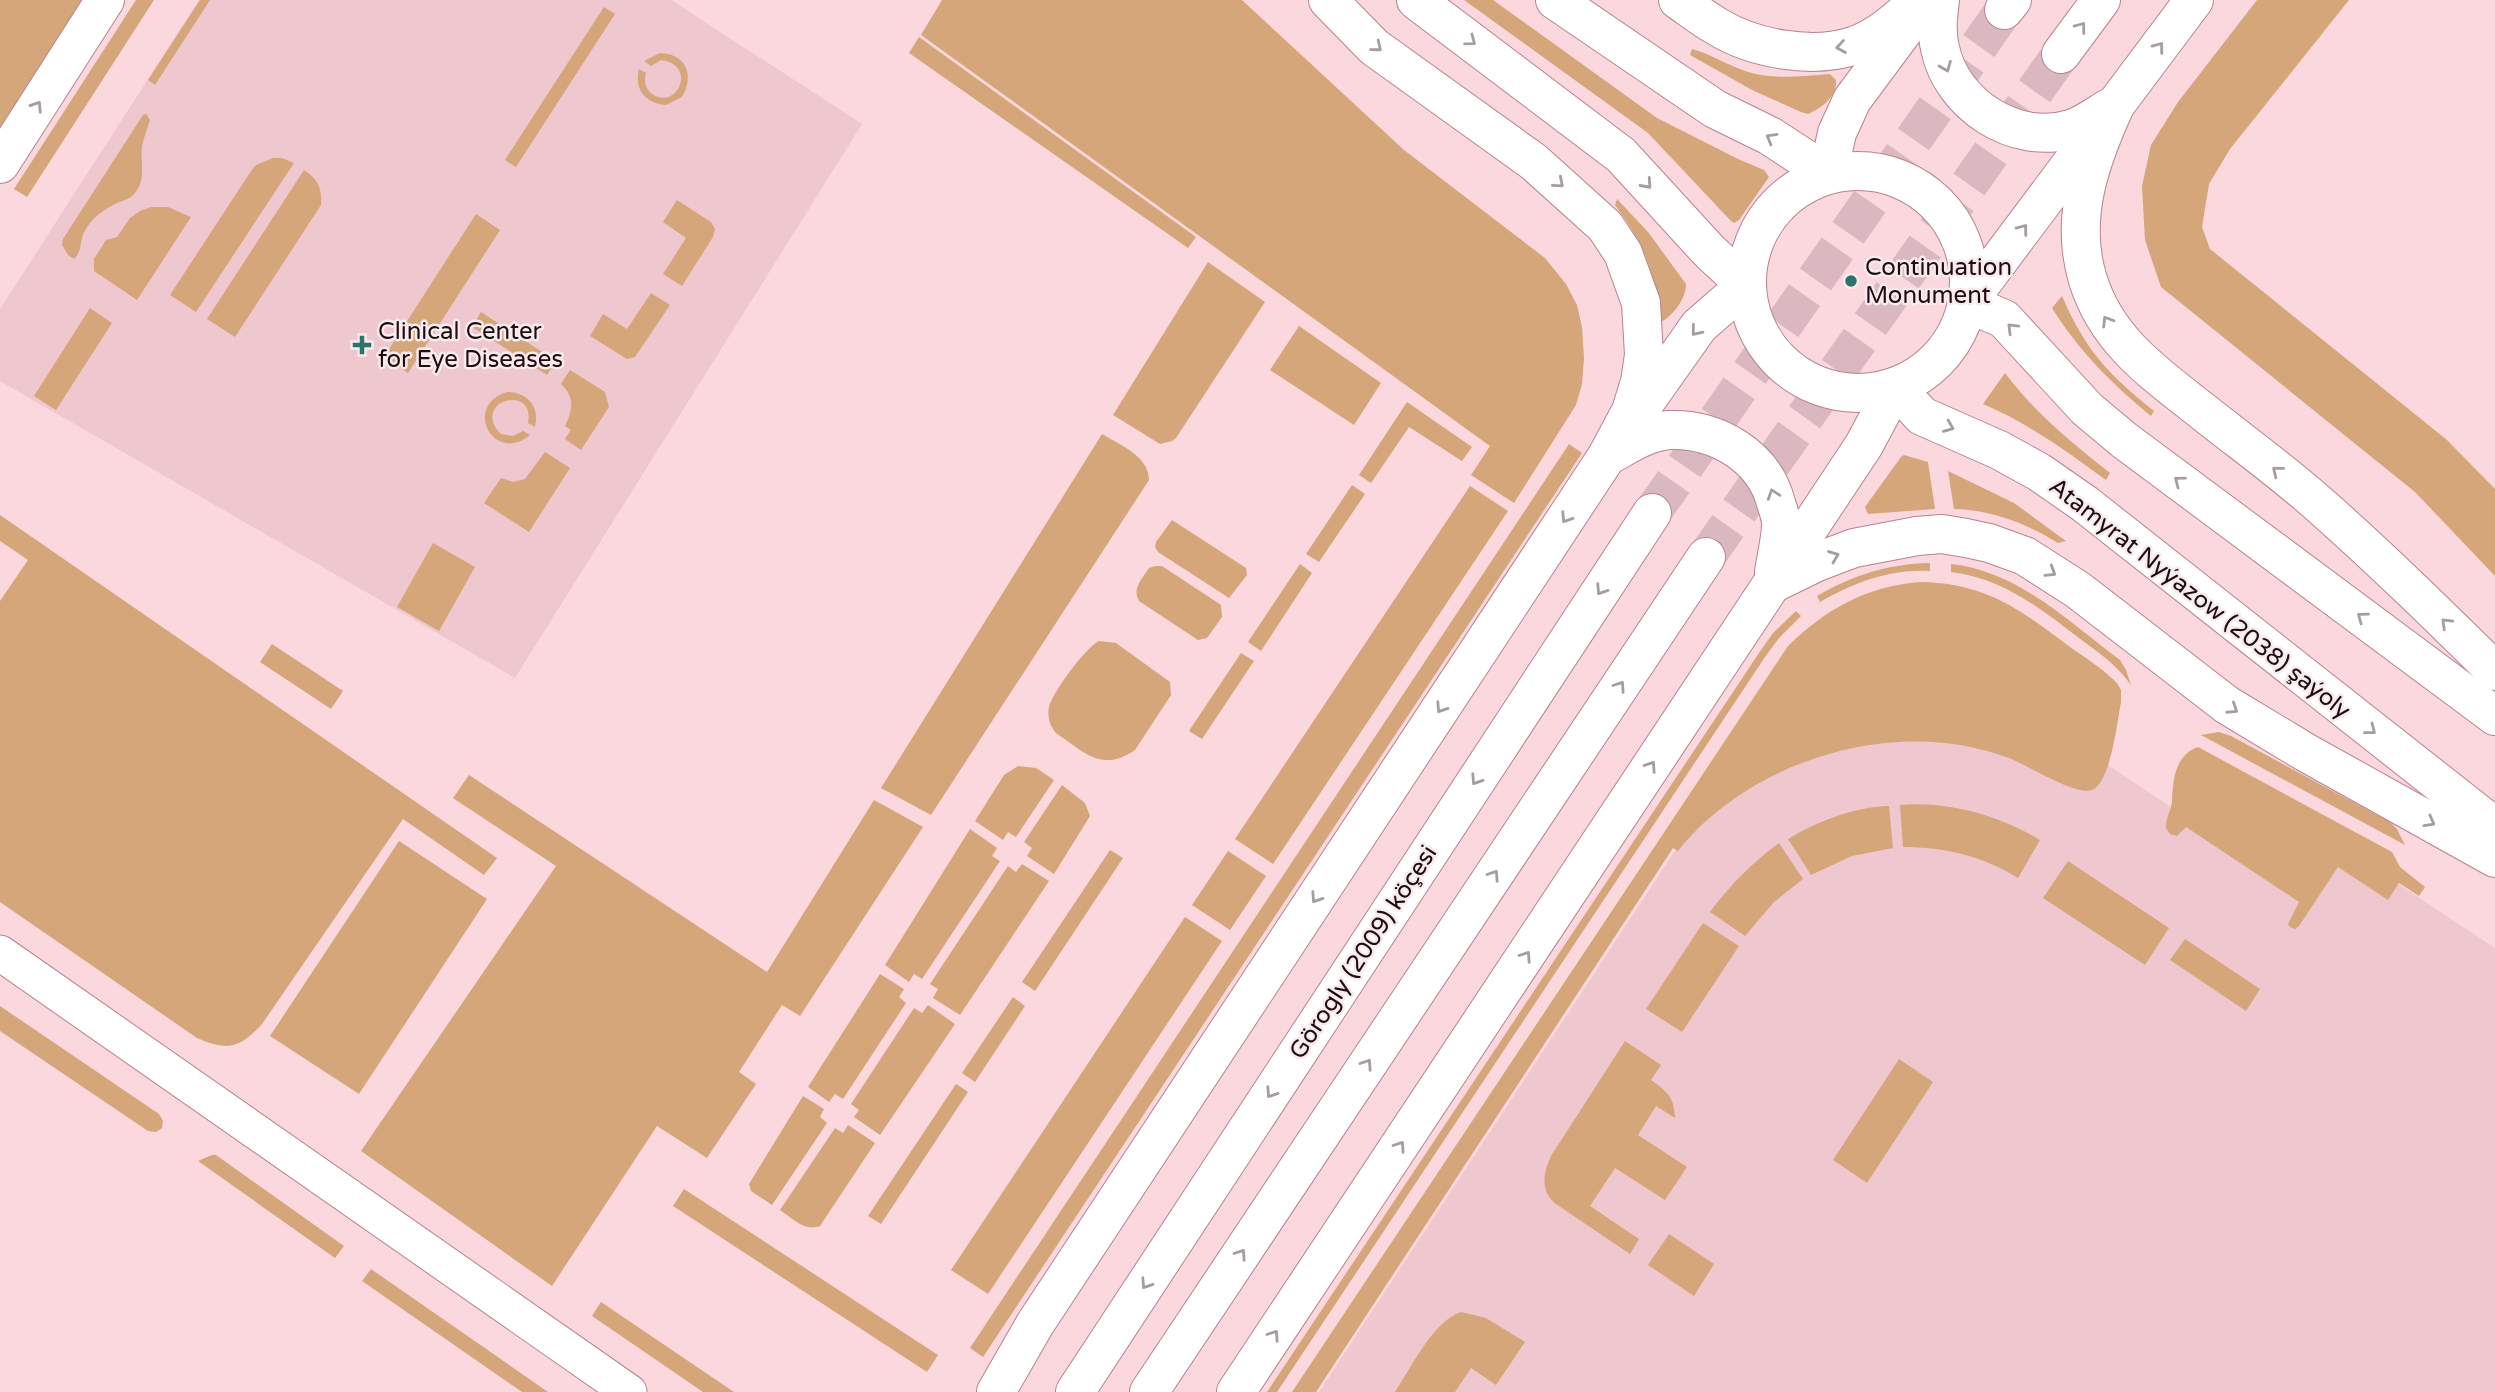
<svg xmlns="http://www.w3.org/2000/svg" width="2495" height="1392" viewBox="0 0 2495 1392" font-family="'Varela Round',sans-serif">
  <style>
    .built { fill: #efc7cf }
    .green { fill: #d5a679 }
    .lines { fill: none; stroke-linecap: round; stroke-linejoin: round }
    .secondary-tunnel { stroke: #dab8bf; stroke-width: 38; stroke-dasharray: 38 19; stroke-linecap: butt }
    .minor-casing { stroke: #b9828e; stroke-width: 37 }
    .tertiary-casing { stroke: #b9828e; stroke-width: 40 }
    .secondary-casing { stroke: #b9828e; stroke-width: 40 }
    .primary-casing { stroke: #b9828e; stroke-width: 40 }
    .minor { stroke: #fff; stroke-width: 35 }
    .tertiary { stroke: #fff; stroke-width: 38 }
    .secondary { stroke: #fff; stroke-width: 38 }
    .primary { stroke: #fff; stroke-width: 38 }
    .oneway { stroke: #a59d9f }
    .poi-dot { fill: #2b736b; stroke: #f8ebed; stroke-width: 2.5 }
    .labels { text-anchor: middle; stroke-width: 5; stroke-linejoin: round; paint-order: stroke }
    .poi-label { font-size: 24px; fill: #1f0b10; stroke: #f8ebed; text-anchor: start }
    .street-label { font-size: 24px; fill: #1f0b10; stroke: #f8ebed }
  </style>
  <rect width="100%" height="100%" fill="#fbd7de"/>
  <!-- built -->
  <g class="built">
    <polygon points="199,0 671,0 862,124 515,678 0,381 0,309"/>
    <polygon points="1970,673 2213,835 2247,784 2495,948 2495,1392 1319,1392 1778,694"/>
  </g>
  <!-- green -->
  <g class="green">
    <polygon points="0,0 86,0 0,130"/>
    <polygon points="136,0 154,0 27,197 14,189"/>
    <polygon points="200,0 210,0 155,85 148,80"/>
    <polygon points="942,0 1242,0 1404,150 1545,258 1566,284 1577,305 1582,327 1584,358 1582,384 1576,405 1514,503 1471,475 1490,446 921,35"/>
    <polygon points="1464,0 1493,0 1657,118 1738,159 1764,170 1769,177 1739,220 1734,223 1731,221 1648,133"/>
    <polygon points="2257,0 2349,0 2230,149 2209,184 2202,227 2210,249 2447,440 2495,489 2495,576 2415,492 2161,287 2145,240 2142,186 2151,145 2178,102"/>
    <polygon points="604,7 615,14 516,167 505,160"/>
    <polygon points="919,37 1196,237 1188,248 909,53"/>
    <path d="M1692,49C1711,54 1729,66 1748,72C1776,80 1802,76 1830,74L1836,80C1837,96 1823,108 1808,114L1801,112L1752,90L1690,55Z"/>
    <path d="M660,53C686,54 695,75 682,97L666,105C645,103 634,90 639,69L646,73C644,81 645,88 651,93C676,113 699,65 661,60L651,66L644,61Z"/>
    <path d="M146,114L150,120C147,129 144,137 142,146C140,163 147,180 134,194C129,200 121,201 115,204C103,210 92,218 86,229C79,239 83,251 74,259L68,255L62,245L63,239L143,115Z"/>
    <polygon points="273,158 282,158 294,163 196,312 170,295 251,171 256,165"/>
    <path d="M304,170C318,179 322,188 321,205L235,337L207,319Z"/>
    <path d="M1617,199L1648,232L1686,284C1686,298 1675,313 1663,321C1656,311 1655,286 1651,273C1644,247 1631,227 1615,205Z"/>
    <polygon points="677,200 711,222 715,229 713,237 682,286 663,274 686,238 663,222"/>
    <polygon points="151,207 168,207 191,217 137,300 94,271 94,259 106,240 117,237 130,218 140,211"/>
    <polygon points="476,214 500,230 408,373 384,357"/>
    <polygon points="1208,262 1265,302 1176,438 1172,441 1160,444 1113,415"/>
    <polygon points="651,293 670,305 635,357 627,359 590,336 603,314 627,329"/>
    <path d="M2062,296C2085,350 2110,376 2154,411L2151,416C2112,384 2079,351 2052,308Z"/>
    <polygon points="90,308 112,323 56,410 34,396"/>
    <polygon points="481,312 556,361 547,375 472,327"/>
    <polygon points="1299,326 1381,383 1354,425 1270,370"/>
    <path d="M570,370L605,392L609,407L581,450L565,439L571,430L565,426C573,410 575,397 561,384Z"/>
    <path d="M2005,373C2035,413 2071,442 2110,473L2106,480C2066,451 2028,423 1983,404Z"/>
    <path d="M507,392C528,392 540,407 535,427L528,423C536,382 469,402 501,434L513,436L523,431L530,435C494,465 462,406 507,392Z"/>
    <polygon points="1407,402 1472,447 1462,461 1409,427 1371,483 1359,475"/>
    <path d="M1102,434C1120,445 1149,456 1149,480L931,815L881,788Z"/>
    <polygon points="1569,444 1582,453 983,1357 970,1348"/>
    <polygon points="545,452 570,468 529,532 484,503 501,478 513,482 525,479"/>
    <polygon points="1904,455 1928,462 1935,509 1868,514 1865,507 1901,457"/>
    <path d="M1948,471L2014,503L2066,541L2058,543C2026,523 1991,510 1954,509Z"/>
    <polygon points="1352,485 1365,494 1319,562 1306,554"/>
    <polygon points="1470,486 1508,511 1273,864 1235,839"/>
    <path d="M0,515L497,858L484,875L403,819L262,1024C239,1049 227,1051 197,1038L0,902V601L28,560L0,541Z"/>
    <polygon points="1172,520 1246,568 1247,575 1229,598 1158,552 1155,547 1156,542"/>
    <polygon points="433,543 475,567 439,631 397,607"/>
    <path d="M1930,563V571C1890,569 1855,582 1820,602L1817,596C1853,575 1888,564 1930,563Z"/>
    <polygon points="1300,564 1312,573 1261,651 1248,642"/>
    <path d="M1951,564C2018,571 2069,622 2120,660L2126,670L2131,685C2117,665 2098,652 2079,638C2040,608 2002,578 1951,572Z"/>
    <path d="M1156,566H1162L1221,605L1222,617L1207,638L1198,640L1139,601C1132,588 1142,579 1149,568Z"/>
    <path d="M1920,582C1985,583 2020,609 2070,647C2086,658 2103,669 2117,683L2121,690V702C2117,722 2111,782 2092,790C2076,796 2027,765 2009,758C1896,715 1752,759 1678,851L1673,848L1316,1392H1292L1788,646C1826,609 1867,586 1920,582Z"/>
    <polygon points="1796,611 1801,616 1779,638 1765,657 1277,1392 1267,1392 1759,653 1773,633"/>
    <path d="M1099,641L1116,643L1170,682L1171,695L1135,750C1102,773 1084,752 1056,733C1050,726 1047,717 1049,707C1052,693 1086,647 1099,641Z"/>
    <polygon points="272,644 343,691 331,709 260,662"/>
    <polygon points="1241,653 1254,661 1202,739 1189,731"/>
    <polygon points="2219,732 2231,736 2390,822 2397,829 2405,845 2201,735"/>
    <path d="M2198,747L2392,852L2400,867L2425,887L2419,896L2399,883L2388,900L2338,867L2299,926L2295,929L2290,927L2288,924L2299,902L2186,827L2177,836L2170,834L2166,828C2165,818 2172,810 2172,800C2173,780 2175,755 2198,747Z"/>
    <polygon points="1018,766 1036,768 1054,780 1016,837 1008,832 1003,840 975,821 1004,775"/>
    <polygon points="469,775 767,972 874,800 923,827 800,1016 782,1005 739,1072 756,1084 707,1158 657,1126 552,1286 361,1151 556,866 453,798"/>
    <polygon points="1062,785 1085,803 1090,816 1054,874 1027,856 1032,848 1024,842"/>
    <path d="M1900,805C1948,801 1998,815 2040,840L2018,878C1983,856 1944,847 1903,847Z"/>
    <path d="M1889,806L1893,848L1852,856L1811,875L1788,839C1818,821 1854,807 1889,806Z"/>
    <polygon points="970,829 997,848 992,856 1000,861 922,979 914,974 909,982 885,965"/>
    <polygon points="399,841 487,899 359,1094 270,1036"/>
    <path d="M1779,843L1803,879L1774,902L1745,936L1710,912C1730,885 1752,863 1779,843Z"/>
    <polygon points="1110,850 1123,858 1035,991 1022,982"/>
    <polygon points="1228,851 1266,876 1230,930 1192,905"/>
    <polygon points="2068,861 2169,928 2145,965 2043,898"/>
    <polygon points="1022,864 1049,881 960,1015 933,998 938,989 930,984 1008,866 1016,872"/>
    <polygon points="1185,917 1222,941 988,1294 951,1270"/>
    <polygon points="1703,923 1739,946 1682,1032 1646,1009"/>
    <polygon points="2185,939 2260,989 2246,1011 2170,960"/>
    <polygon points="880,974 904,989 899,997 906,1003 843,1099 835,1094 829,1102 808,1087"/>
    <polygon points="1013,997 1025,1006 975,1082 962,1073"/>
    <polygon points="928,1005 955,1024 880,1135 854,1117 859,1110 851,1104 914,1008 922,1013"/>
    <polygon points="0,1006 159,1114 163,1121 162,1128 156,1132 148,1131 0,1031"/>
    <path d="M1625,1041L1661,1065L1651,1080C1668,1092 1674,1097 1675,1118L1656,1106L1638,1135L1687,1167L1665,1200L1615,1168L1590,1206L1639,1239L1630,1254L1556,1204C1540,1191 1543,1173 1551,1156Z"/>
    <polygon points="1899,1059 1933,1082 1867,1183 1833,1160"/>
    <polygon points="956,1084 968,1092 881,1224 868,1216"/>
    <polygon points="803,1096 824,1109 820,1117 827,1123 772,1205 751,1191 749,1184"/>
    <path d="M848,1125L875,1143L820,1226C805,1232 792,1218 780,1210L835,1128L843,1133Z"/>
    <polygon points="212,1155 216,1155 344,1246 335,1258 198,1161"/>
    <polygon points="684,1189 938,1355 927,1372 673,1206"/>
    <polygon points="1669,1234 1714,1264 1694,1296 1648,1265"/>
    <polygon points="371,1269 548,1392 522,1392 362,1281"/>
    <polygon points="601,1302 734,1392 703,1392 592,1316"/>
    <path d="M1461,1312L1486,1318L1525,1342L1496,1385L1471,1368L1455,1392H1395C1411,1368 1433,1321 1461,1312Z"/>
  </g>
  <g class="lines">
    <!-- secondary-tunnel -->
    <g class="secondary-tunnel">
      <polyline points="1652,513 2004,10"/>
      <polyline points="1706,557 2061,54"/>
    </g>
    <defs>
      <polyline id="minor" points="0,953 629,1392"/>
      <polyline id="tertiary" points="0,164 105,0"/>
      <g id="secondary">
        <path d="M1940,0C1938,16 1936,32 1940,48C1951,104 2015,146 2071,129C2084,125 2097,115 2109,108"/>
        <polyline points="2004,10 2012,0"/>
        <polyline points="2061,54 2101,0"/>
        <polyline points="1828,174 1837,133 1852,100 1921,7"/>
        <polyline points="1967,303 2194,0"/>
        <path d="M1609,455C1628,445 1647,432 1669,430C1716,428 1764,456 1776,503C1778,509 1781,517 1781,524C1781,539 1776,557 1774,572"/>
        <polyline points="996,1392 1035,1324 1607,456 1699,326 1746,285"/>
        <polyline points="1075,1392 1652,513"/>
        <polyline points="1149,1392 1706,557"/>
        <polyline points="1236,1392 1864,445 1895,387"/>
      </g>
      <g id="primary">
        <polyline points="1328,0 1374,47 1534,162 1605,226 1623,253 1641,303 1644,355 1640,382 1631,411 1607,456"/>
        <polyline points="1416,0 1621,155 1710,252 1746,285"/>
        <polyline points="1555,0 1715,109 1770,136 1828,174"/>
        <path d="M1678,0C1691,9 1704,19 1718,27C1754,49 1812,59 1853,46C1878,38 1901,17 1919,0"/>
        <path d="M2115,106C2090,161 2069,219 2088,280C2107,341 2153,372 2201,410C2241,442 2283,472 2321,506C2381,559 2438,615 2495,671"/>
        <circle cx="1858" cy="282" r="111"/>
        <polyline points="1967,303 2004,319 2087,409 2124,440 2495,716"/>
        <polyline points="1895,387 1922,416 1999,450 2039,472 2085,504 2495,827"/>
        <polyline points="1772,584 1817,562 1854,548 1917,536 1942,534 1966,538 1989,543 2025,556 2078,590 2227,705 2305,752 2495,858"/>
      </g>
    </defs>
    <!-- minor casing -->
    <use href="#minor" class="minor-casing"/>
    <!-- tertiary casing -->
    <use href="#tertiary" class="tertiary-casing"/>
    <!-- secondary casing -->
    <use href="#secondary" class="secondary-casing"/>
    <!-- primary casing -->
    <use href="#primary" class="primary-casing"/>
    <!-- minor -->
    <use href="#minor" class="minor"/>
    <!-- tertiary -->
    <use href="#tertiary" class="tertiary"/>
    <!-- secondary -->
    <use href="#secondary" class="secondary"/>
    <!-- primary -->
    <use href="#primary" class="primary"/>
  </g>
  <!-- one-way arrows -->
  <defs><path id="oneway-chevron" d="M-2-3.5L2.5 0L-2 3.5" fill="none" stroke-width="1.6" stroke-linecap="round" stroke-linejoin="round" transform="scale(1.75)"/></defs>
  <g class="oneway">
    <use href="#oneway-chevron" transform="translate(2081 27) rotate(-53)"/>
    <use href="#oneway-chevron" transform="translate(1471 41) rotate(37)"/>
    <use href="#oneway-chevron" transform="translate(1377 47) rotate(39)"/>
    <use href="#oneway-chevron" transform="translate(1841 47) rotate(171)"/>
    <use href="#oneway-chevron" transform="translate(2159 47) rotate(-53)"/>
    <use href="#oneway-chevron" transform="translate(1946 67) rotate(68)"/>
    <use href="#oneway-chevron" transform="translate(37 106) rotate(-57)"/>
    <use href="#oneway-chevron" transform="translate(1771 138) rotate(-150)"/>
    <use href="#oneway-chevron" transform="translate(1559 183) rotate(41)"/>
    <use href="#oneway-chevron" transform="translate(1647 184) rotate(48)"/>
    <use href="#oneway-chevron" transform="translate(2023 229) rotate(-53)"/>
    <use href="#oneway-chevron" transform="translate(2107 321) rotate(-122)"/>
    <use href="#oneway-chevron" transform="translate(2012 328) rotate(-135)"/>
    <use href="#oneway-chevron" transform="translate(1696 331) rotate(129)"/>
    <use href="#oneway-chevron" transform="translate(1949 427) rotate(22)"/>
    <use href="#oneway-chevron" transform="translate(2277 471) rotate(-141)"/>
    <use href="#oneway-chevron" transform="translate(2179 481) rotate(-143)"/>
    <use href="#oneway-chevron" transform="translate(1773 494) rotate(-109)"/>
    <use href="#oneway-chevron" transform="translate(1566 518) rotate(123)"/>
    <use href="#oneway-chevron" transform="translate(1834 556) rotate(-21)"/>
    <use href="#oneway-chevron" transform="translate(2051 572) rotate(32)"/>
    <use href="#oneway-chevron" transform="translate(1601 590) rotate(123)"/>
    <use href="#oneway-chevron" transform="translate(2362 617) rotate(-143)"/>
    <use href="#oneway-chevron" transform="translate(2446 623) rotate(-136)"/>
    <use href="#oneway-chevron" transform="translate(1620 686) rotate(-56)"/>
    <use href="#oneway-chevron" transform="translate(1441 708) rotate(123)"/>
    <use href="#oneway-chevron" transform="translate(2233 709) rotate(33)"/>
    <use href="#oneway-chevron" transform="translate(2371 730) rotate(38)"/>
    <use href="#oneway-chevron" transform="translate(1651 766) rotate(-56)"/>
    <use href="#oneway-chevron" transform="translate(1476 780) rotate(123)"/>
    <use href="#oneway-chevron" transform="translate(2430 822) rotate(29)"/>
    <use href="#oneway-chevron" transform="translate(1494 875) rotate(-56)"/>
    <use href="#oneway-chevron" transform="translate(1316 898) rotate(123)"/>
    <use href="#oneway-chevron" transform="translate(1526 956) rotate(-56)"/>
    <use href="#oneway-chevron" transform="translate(1367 1064) rotate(-56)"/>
    <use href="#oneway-chevron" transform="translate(1271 1093) rotate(123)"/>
    <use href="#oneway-chevron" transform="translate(1400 1146) rotate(-56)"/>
    <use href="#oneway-chevron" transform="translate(1241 1254) rotate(-56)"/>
    <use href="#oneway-chevron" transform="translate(1146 1284) rotate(123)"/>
    <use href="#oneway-chevron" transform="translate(1274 1335) rotate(-56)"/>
  </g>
  <!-- markers -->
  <g class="poi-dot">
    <circle cx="1851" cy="281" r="7"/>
    <path d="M358.5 334.5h7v7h7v7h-7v7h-7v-7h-7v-7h7z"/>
  </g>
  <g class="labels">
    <!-- poi labels -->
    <g class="poi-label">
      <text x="1865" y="275">Continuation<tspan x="1865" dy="28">Monument</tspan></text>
      <text x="378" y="339">Clinical Center<tspan x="378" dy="28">for Eye Diseases</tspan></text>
    </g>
    <!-- street labels -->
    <g class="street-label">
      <text transform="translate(2200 598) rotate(38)" y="8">Atamyrat Nyýazow (2038) şaýoly</text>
      <text transform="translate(1363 952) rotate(-57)" y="8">Görogly (2009) köçesi</text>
    </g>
  </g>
</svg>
